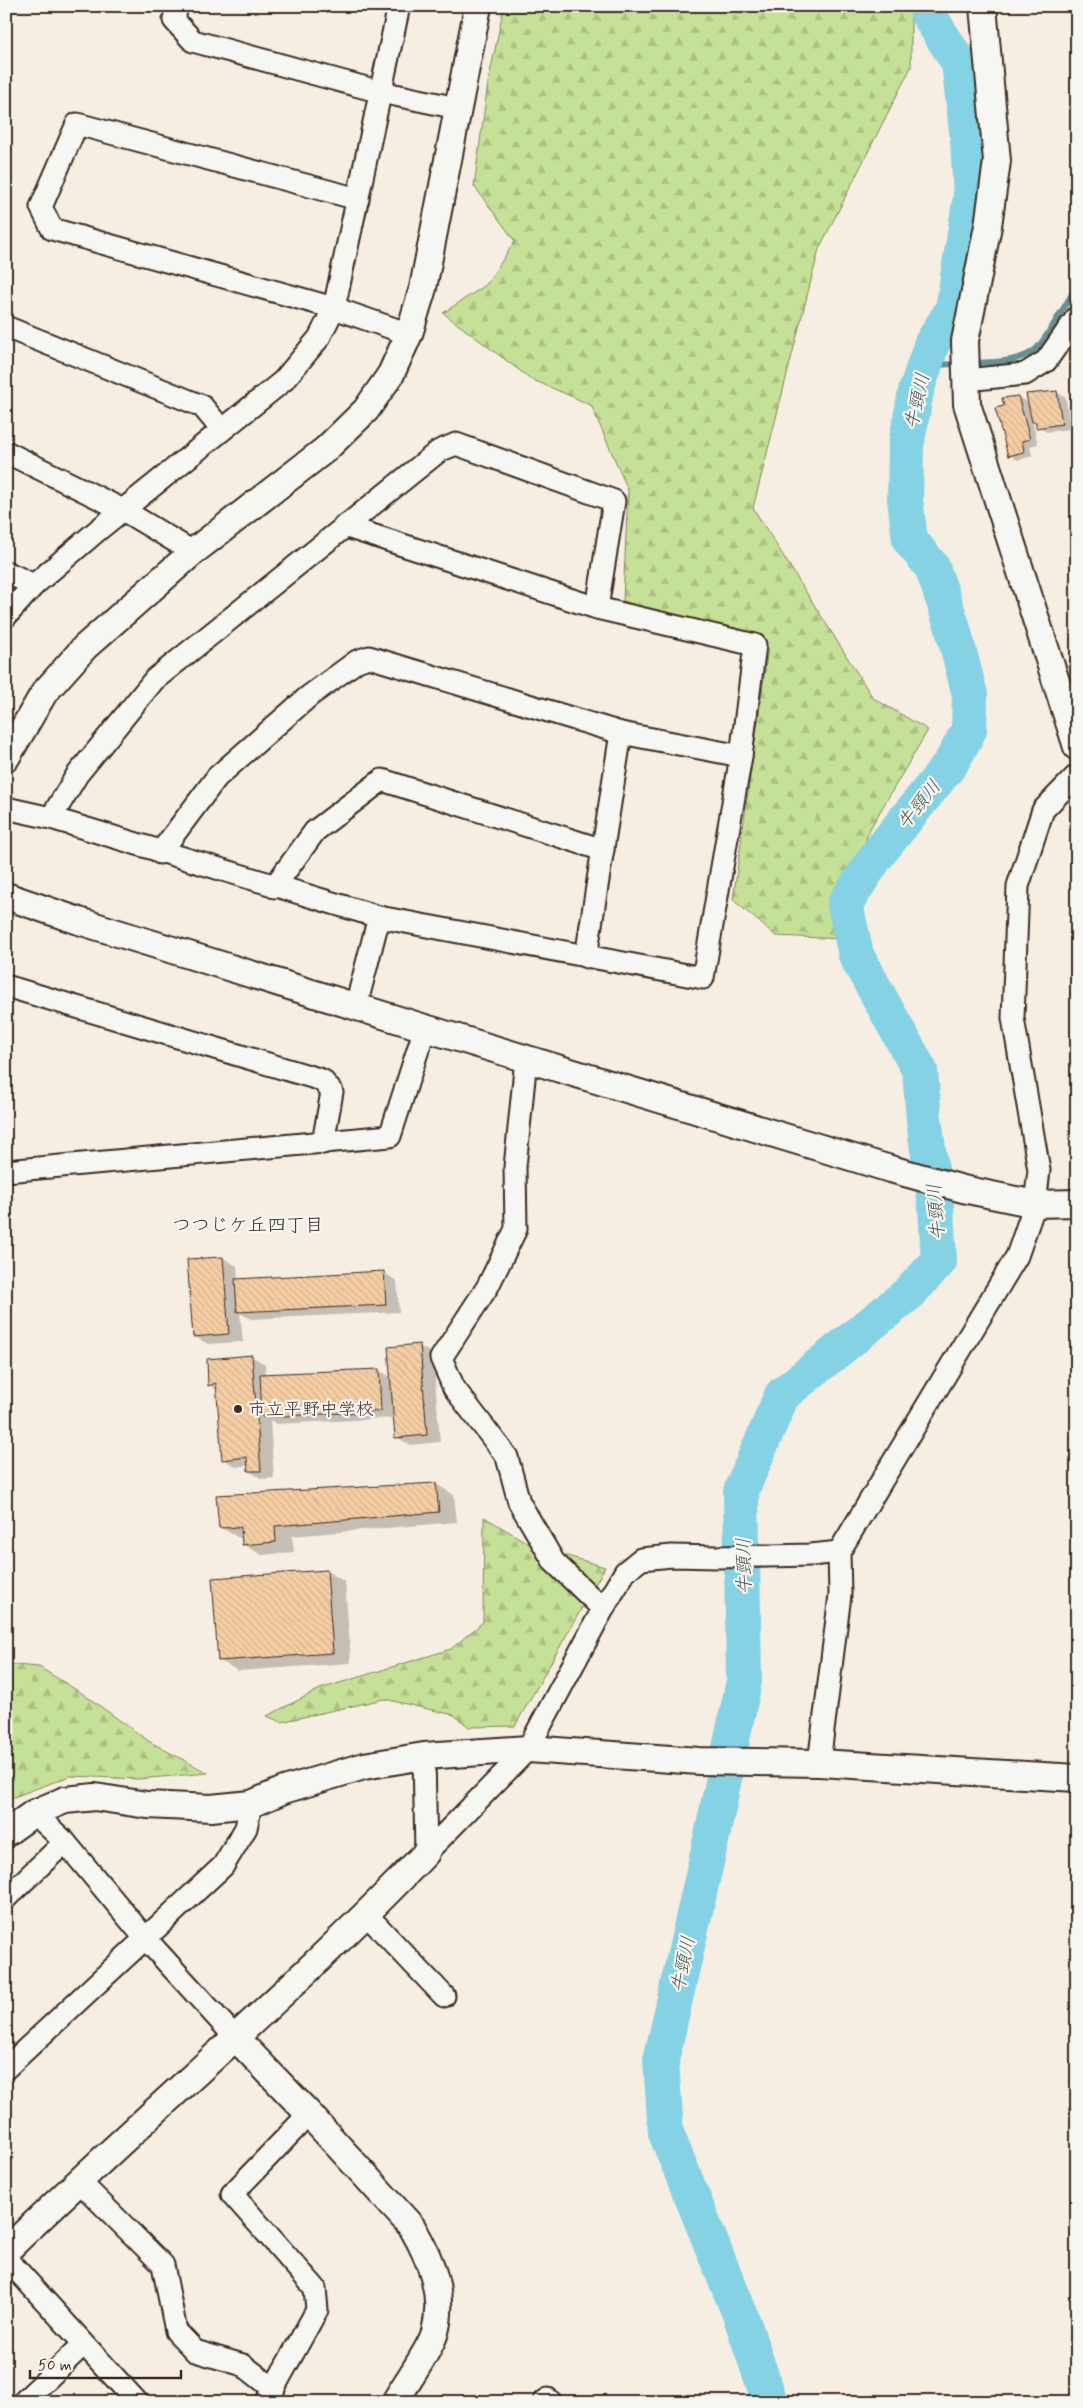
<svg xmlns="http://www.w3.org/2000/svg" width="1083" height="2408" viewBox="0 0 1083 2408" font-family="Mynerve,'Klee One',sans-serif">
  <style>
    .forest { fill: url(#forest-firs); stroke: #80855a }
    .shadow { fill: #0003 }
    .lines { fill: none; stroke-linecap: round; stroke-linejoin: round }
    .stream { stroke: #678f94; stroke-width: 6 }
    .river { stroke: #84d2e3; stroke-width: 36 }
    .building { fill: url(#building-back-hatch); stroke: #3b2a1e }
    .minor-casing { stroke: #3b2a1e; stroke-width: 25 }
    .tertiary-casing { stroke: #3b2a1e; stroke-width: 30 }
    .minor { stroke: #f6f6f2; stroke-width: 21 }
    .tertiary { stroke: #f6f6f2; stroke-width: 26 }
    .poi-dot { fill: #3b2a1e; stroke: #f6f6f2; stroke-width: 2 }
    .labels { text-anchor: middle; stroke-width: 4.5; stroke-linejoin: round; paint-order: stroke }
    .poi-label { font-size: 18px; fill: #3b2a1e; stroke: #f6f6f2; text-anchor: start }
    .water-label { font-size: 19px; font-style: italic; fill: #4d544f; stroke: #f6f6f2 }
    .neighbourhood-label { font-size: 19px; fill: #3b2a1e; stroke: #f6f6f2 }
  </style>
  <defs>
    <pattern id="forest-firs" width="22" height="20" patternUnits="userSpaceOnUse" patternTransform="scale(1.25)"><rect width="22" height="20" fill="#c5e097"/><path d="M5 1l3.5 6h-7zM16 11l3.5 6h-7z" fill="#aac082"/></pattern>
    <pattern id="building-back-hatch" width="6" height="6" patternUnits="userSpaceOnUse" patternTransform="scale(1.25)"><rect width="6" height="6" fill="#f6cea5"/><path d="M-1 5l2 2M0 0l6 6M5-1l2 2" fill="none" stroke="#d4b18e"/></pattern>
  </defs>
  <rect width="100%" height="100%" fill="#f6eee3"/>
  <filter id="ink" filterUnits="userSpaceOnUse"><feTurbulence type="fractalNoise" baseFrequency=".02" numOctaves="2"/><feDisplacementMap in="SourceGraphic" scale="10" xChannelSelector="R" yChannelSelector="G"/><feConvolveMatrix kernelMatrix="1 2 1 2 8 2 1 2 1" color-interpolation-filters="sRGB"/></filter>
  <g filter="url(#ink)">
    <!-- forest -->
    <g class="forest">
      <polygon points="504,6 911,6 911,67 819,249 753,508 873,698 928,730 868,832 844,939 776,936 733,900 768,648 623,601 628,490 591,405 531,379 443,313 486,285 515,241 474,186 488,83"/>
      <polygon points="484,1517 533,1546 605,1567 515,1726 469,1727 454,1715 384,1699 281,1722 267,1716 320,1689 451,1649 483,1622"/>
      <polygon points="6,1664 39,1667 83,1694 150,1742 208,1773 138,1779 70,1776 6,1800"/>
    </g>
    <!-- shadow -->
    <g class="shadow">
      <polygon points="1057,392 1066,398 1070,429 1046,432 1032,421 1038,444 1030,446 1032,456 1018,460 1009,455 1005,408 1018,397 1029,403"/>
      <polygon points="223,1258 237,1266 238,1280 384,1273 397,1281 399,1312 251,1319 240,1313 243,1342 208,1344 195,1337"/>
      <polygon points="419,1346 433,1354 440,1442 410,1445 396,1437 395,1418 277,1424 270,1420 274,1478 262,1479 249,1471 248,1465 236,1467 223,1459 218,1390 210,1386 209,1360 251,1356 265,1364 266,1375 379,1370 392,1378"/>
      <polygon points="436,1484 454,1495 457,1522 292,1536 294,1552 262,1555 244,1545 243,1537 239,1538 220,1527"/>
      <polygon points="327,1571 345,1582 351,1663 238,1671 219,1660"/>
    </g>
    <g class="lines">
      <!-- stream -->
      <g class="stream">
        <path d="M972,363C993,362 1019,363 1036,349C1046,340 1068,300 1077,286"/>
        <polyline points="924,365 960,364"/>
      </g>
      <!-- river -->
      <polyline class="river" points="770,2402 740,2314 666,2133 661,2060 712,1836 744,1681 741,1491 782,1395 908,1294 939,1261 936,1207 924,1120 920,1071 856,955 845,904 877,855 951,763 969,730 970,695 952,625 932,567 910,540 905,499 906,446 916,391 932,343 953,309 971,197 968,139 959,63 928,14 927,6"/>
    </g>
    <!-- building -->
    <g class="building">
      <polygon points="1057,391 1062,424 1036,428 1036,422 1032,422 1026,394"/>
      <polygon points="1018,396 1030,439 1022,441 1024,452 1008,456 995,408 1004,406 1002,398"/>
      <polygon points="223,1257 229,1334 193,1337 187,1259"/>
      <polygon points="384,1271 386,1305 237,1312 235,1279"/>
      <polygon points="420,1344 427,1435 395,1438 388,1347"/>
      <polygon points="252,1355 261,1471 248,1471 247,1457 222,1460 216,1383 208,1386 207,1359"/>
      <polygon points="379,1369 381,1411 262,1417 260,1374"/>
      <polygon points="436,1483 439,1512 275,1526 276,1542 242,1545 241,1527 219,1528 216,1495"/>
      <polygon points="327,1570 333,1653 218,1661 212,1578"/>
    </g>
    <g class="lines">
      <defs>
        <g id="minor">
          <polyline points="177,6 174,20 193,41 381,92 457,108"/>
          <polyline points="358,199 77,124 41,207 52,229 334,308 409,334"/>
          <polyline points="6,327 202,406 222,430"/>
          <polyline points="966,380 1025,374 1046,361 1077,317"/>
          <polyline points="6,452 123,510 193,552"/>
          <polyline points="6,572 34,585"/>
          <polyline points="6,616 34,585 98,530 283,381 319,338 334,308 399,6"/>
          <polyline points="6,808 51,818 379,917 703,978 741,756 755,645 597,608 344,526"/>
          <polyline points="51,818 77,775 154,680 439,451 456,444 614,501 597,608"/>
          <polyline points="160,853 217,777 308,697 357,661 369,657 621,733 741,756"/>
          <polyline points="274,887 315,831 382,780 603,850"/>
          <polyline points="586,957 621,733"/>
          <polyline points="6,986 322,1080 332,1092 323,1143"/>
          <polyline points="356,1006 379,917"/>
          <polyline points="526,1059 515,1167 516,1229 488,1286 441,1358 454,1388 507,1457 519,1502 554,1562 603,1609"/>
          <polyline points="6,1171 390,1136 425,1028"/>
          <polyline points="424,1756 426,1853"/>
          <polyline points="819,1763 840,1595 839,1552 1017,1256 1035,1204 1039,1170 1013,1018 1018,886 1043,810 1077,775"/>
          <polyline points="34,1813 65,1842 145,1938 235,2037"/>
          <polyline points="426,1853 528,1749 603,1609 625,1572 641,1559 672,1556 717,1557 811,1555 839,1552"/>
          <polyline points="6,1898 65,1842"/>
          <polyline points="367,1915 444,1996"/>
          <polyline points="6,2068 223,1866 246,1828 251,1804"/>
          <polyline points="78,2180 163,2265 176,2331 195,2351 243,2365 274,2389"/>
          <polyline points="6,2258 137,2402"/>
          <polyline points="23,2402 84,2344"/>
          <polyline points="266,2402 317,2310 315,2288 232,2194 309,2114"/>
          <polyline points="544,2402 548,2399 551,2402"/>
        </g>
        <g id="tertiary">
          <polyline points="983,6 997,161 988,226 965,341 967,404 1077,747"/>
          <polyline points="6,758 44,693 85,647 193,552 326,449 366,410 391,374 409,334 423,288 478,6"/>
          <polyline points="6,896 79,921 425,1028 887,1168 963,1189 1035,1204 1077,1203"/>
          <polyline points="6,1833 34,1813 65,1800 95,1797 147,1805 211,1808 251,1804 284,1790 364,1766 424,1756 528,1749 699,1761 819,1763 1077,1778"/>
          <path d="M235,2037L309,2114L412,2227C431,2260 445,2294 435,2332C431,2348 404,2386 395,2402"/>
          <path d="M6,2251C144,2116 293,1992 426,1853"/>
        </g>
      </defs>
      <!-- minor casing -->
      <use href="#minor" class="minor-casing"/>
      <!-- tertiary casing -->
      <use href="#tertiary" class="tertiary-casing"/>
      <!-- minor -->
      <use href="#minor" class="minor"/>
      <!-- tertiary -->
      <use href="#tertiary" class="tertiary"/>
    </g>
  </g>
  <!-- markers -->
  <circle class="poi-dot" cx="238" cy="1409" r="5"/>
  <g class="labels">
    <!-- poi labels -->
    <g class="poi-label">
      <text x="248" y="1415">市立平野中学校</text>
    </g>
    <!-- water labels -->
    <g class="water-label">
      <text transform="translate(916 401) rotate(-77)" y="7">牛頸川</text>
      <text transform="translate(918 804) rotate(-51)" y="7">牛頸川</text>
      <text transform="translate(935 1212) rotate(-94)" y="7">牛頸川</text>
      <text transform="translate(743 1566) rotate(-91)" y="7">牛頸川</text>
      <text transform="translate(682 1964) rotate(-78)" y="7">牛頸川</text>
    </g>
    <!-- neighbourhood labels -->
    <g class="neighbourhood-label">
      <text x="248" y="1231">つつじケ丘四丁目</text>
    </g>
  </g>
  <!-- margin -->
  <rect width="1083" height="2408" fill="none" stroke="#f6f6f2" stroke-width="25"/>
  <rect x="12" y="12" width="1058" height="2383" fill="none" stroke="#3b2a1e" stroke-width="2" filter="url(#ink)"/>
  <!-- scale -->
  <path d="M30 2370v8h151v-8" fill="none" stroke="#3b2a1e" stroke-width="2.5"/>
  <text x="38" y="2370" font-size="15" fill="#3b2a1e" stroke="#f6f6f2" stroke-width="4" paint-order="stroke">50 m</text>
</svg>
